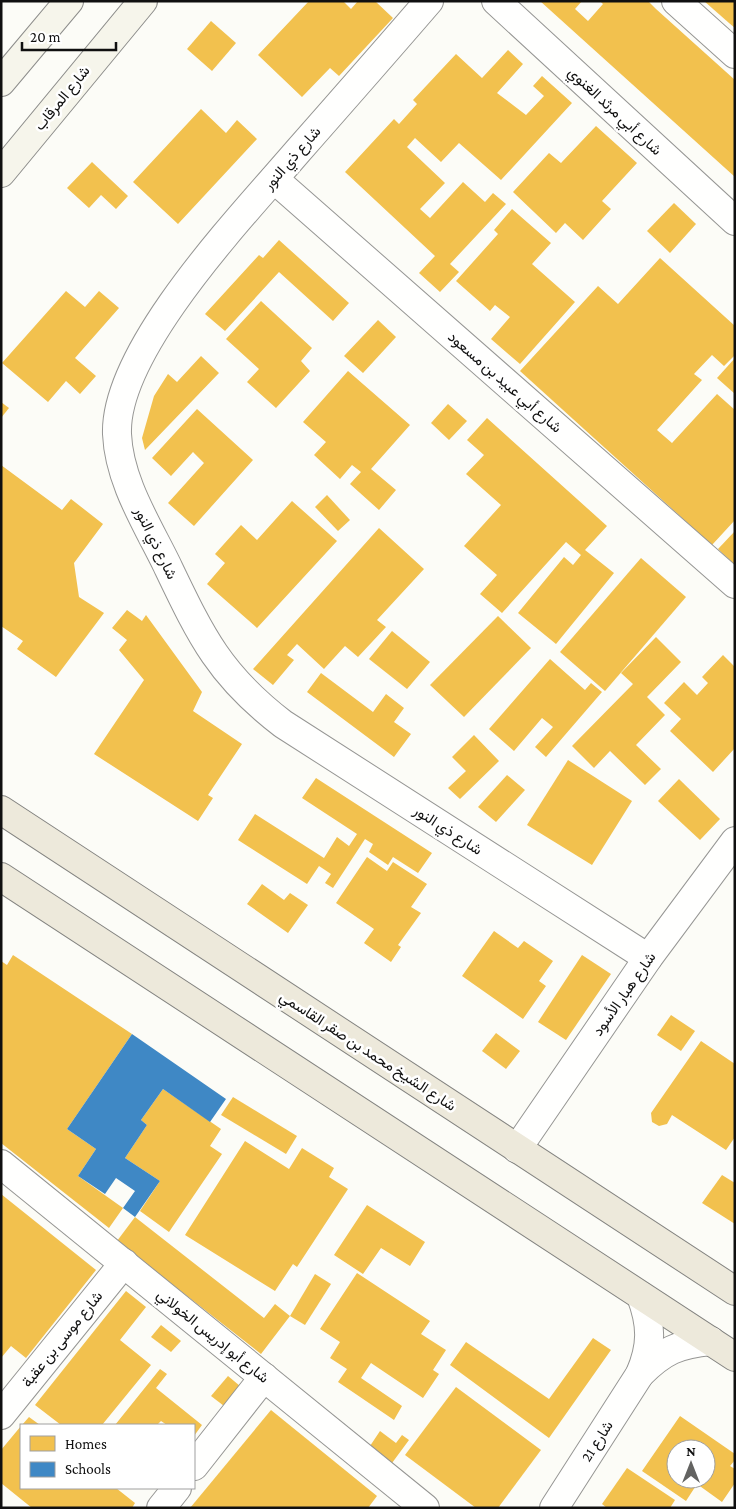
<svg xmlns="http://www.w3.org/2000/svg" width="736" height="1509" viewBox="0 0 736 1509" font-family="'Crimson Pro',Vazirmatn,serif">
  <style>
    .homes { fill: #f2c14e; fill-rule: evenodd }
    .schools { fill: #3f88c5 }
    .lines { fill: none; stroke-linecap: round; stroke-linejoin: round }
    .minor-casing { stroke: #969694; stroke-width: 30 }
    .secondary-casing { stroke: #8d8d8b; stroke-width: 30 }
    .primary-casing { stroke: #848481; stroke-width: 30 }
    .minor { stroke: #fffffe; stroke-width: 28 }
    .secondary { stroke: #f6f5eb; stroke-width: 28 }
    .primary { stroke: #ede9db; stroke-width: 28 }
    .labels { text-anchor: middle; stroke-width: 5; stroke-linejoin: round; paint-order: stroke }
    .street-label { font-size: 15px; fill: #101010; stroke: #fff }
  </style>
  <rect width="100%" height="100%" fill="#fcfcf7"/>
  <!-- homes -->
  <g class="homes">
    <polygon points="309,1 343,1 351,9 358,1 375,1 393,18 339,76 330,68 302,97 258,55"/>
    <polygon points="540,1 582,1 575,9 588,21 603,4 600,1 648,1 656,9 735,80 735,177"/>
    <polygon points="704,1 735,1 735,28 729,23"/>
    <polygon points="211,21 236,43 212,71 187,49"/>
    <polygon points="508,50 523,64 497,93 526,115 544,96 533,86 542,76 572,103 501,180 459,143 441,162 415,138 407,147 445,183 420,209 430,218 463,182 485,202 493,193 506,204 450,264 459,272 440,292 419,273 435,256 345,172 394,119 399,124 417,104 413,100 456,54 482,78"/>
    <polygon points="201,109 226,133 237,120 257,139 178,224 133,182"/>
    <polygon points="596,126 637,163 602,201 611,209 583,240 565,223 556,233 513,192 549,153 561,163"/>
    <polygon points="92,162 128,196 116,209 101,195 89,208 67,188"/>
    <polygon points="674,203 696,224 670,253 647,231"/>
    <polygon points="512,209 551,243 532,264 575,302 520,364 491,339 510,317 495,305 490,311 456,281 498,234 494,230"/>
    <polygon points="279,240 349,303 333,321 279,272 225,331 205,314 259,255 263,258"/>
    <polygon points="660,258 735,326 735,355 724,366 712,355 694,374 702,380 657,430 672,443 717,394 735,410 735,520 712,545 520,371 598,286 618,304"/>
    <polygon points="66,291 85,307 99,291 119,308 75,358 96,376 80,394 66,381 48,402 2,363"/>
    <polygon points="261,301 312,348 301,361 310,371 276,408 247,382 259,369 226,339"/>
    <polygon points="378,320 396,337 363,373 344,356"/>
    <polygon points="201,356 219,373 145,450 142,438 154,396 168,374 177,382"/>
    <polygon points="735,358 735,394 717,378"/>
    <polygon points="348,371 410,425 371,469 396,490 379,510 350,484 361,472 352,465 340,479 314,455 326,442 303,422"/>
    <polygon points="1,402 9,408 1,418"/>
    <polygon points="448,404 467,421 449,440 431,423"/>
    <polygon points="197,409 253,460 194,526 168,503 204,463 193,452 171,476 152,458"/>
    <polygon points="487,418 607,526 585,550 614,573 556,644 518,613 564,557 573,565 581,555 566,542 502,613 480,594 497,575 464,546 501,505 466,474 484,455 467,440"/>
    <polygon points="1,465 62,510 71,499 103,524 74,563 79,597 104,613 56,677 17,649 23,641 1,626"/>
    <polygon points="327,495 350,520 338,531 315,507"/>
    <polygon points="292,501 337,541 257,628 207,584 225,563 215,554 241,525 257,540"/>
    <polygon points="379,528 424,569 377,620 386,627 358,657 345,646 324,669 297,644 287,655 294,660 273,685 253,669"/>
    <polygon points="735,531 735,565 718,549"/>
    <polygon points="641,558 686,597 605,691 560,652"/>
    <polygon points="127,610 142,621 146,615 202,692 193,711 242,744 208,795 213,798 198,821 94,754 144,680 119,650 127,640 112,628"/>
    <polygon points="498,616 531,648 464,717 430,685"/>
    <polygon points="392,631 430,662 407,689 369,659"/>
    <polygon points="656,637 681,662 647,697 665,715 636,745 661,769 645,785 610,751 594,768 572,746 633,684 621,673"/>
    <polygon points="723,655 735,667 735,748 713,772 670,731 681,719 664,703 684,682 697,695 708,683 702,677"/>
    <polygon points="550,659 585,690 591,683 602,692 546,757 535,747 553,727 542,718 514,751 489,729"/>
    <polygon points="321,673 373,712 386,694 404,708 394,722 411,734 394,757 307,692"/>
    <polygon points="474,735 499,761 460,799 448,788 466,771 452,757"/>
    <polygon points="568,760 632,801 592,865 527,825"/>
    <polygon points="507,775 525,790 496,822 478,807"/>
    <polygon points="316,778 432,853 418,873 393,857 388,865 369,852 373,844 365,839 333,888 325,883 331,874 319,866 307,884 238,840 255,814 324,858 337,837 349,846 357,834 302,798"/>
    <polygon points="679,779 720,819 700,840 658,801"/>
    <polygon points="367,857 387,871 393,862 427,884 411,907 421,913 398,945 401,947 391,962 364,943 374,929 336,903"/>
    <polygon points="262,884 284,900 290,893 308,905 288,933 247,904"/>
    <polygon points="494,931 518,948 524,941 553,961 539,981 546,986 523,1019 462,976"/>
    <polygon points="13,955 132,1034 67,1129 96,1149 78,1176 123,1208 109,1228 1,1143 1,961 7,965"/>
    <polygon points="582,955 611,974 566,1040 538,1022"/>
    <polygon points="671,1015 695,1031 681,1051 657,1035"/>
    <polygon points="496,1033 520,1051 506,1069 482,1051"/>
    <polygon points="701,1041 735,1064 735,1137 726,1150 672,1115 667,1124 659,1126 652,1122 651,1113"/>
    <polygon points="163,1089 221,1129 210,1146 222,1154 169,1232 140,1211 160,1181 125,1158 147,1125 141,1120"/>
    <polygon points="233,1097 297,1136 286,1154 221,1115"/>
    <polygon points="245,1141 289,1169 302,1148 334,1168 329,1177 348,1189 297,1267 293,1264 275,1291 185,1235"/>
    <polygon points="722,1175 735,1183 735,1224 702,1203"/>
    <polygon points="1,1194 96,1270 26,1358 11,1346 1,1358"/>
    <polygon points="367,1205 425,1242 410,1266 381,1248 363,1274 334,1255"/>
    <polygon points="135,1217 264,1318 275,1304 290,1316 261,1354 117,1241"/>
    <polygon points="357,1273 430,1321 421,1334 446,1350 433,1370 439,1374 423,1398 371,1363 361,1378 402,1406 394,1420 338,1382 347,1369 330,1358 340,1342 320,1329"/>
    <polygon points="315,1274 331,1284 305,1325 290,1316"/>
    <polygon points="126,1291 146,1307 120,1340 151,1365 102,1425 61,1425 35,1405"/>
    <polygon points="161,1325 181,1341 171,1352 151,1337"/>
    <polygon points="593,1338 611,1350 549,1438 450,1365 466,1342 549,1399"/>
    <polygon points="160,1369 167,1374 156,1388 202,1425 194,1436 194,1425 167,1425 161,1421 157,1425 115,1425"/>
    <polygon points="228,1376 240,1386 224,1406 211,1396"/>
    <polygon points="456,1387 541,1450 498,1508 476,1508 405,1455"/>
    <polygon points="271,1410 377,1496 368,1508 190,1508"/>
    <path d="M680,1416L735,1454V1460L730,1466L735,1469V1483L722,1502L697,1484L686,1501L642,1471ZM676,1449H706V1479H676Z"/>
    <polygon points="29,1417 40,1425 22,1425"/>
    <polygon points="21,1426 21,1488 116,1488 135,1503 132,1508 32,1508 1,1483 1,1450"/>
    <polygon points="380,1431 396,1443 402,1435 409,1440 392,1463 370,1446"/>
    <polygon points="627,1468 675,1500 670,1508 607,1508 602,1504"/>
  </g>
  <!-- schools -->
  <polygon class="schools" points="132,1034 226,1099 210,1122 163,1089 141,1120 147,1125 125,1158 160,1181 135,1217 123,1208 135,1191 116,1178 105,1194 78,1176 96,1149 67,1129"/>
  <g class="lines">
    <defs>
      <g id="minor">
        <path d="M429,1C386,51 342,101 298,151C244,214 114,349 117,434C119,481 147,524 167,565C201,636 219,675 283,724L648,958"/>
        <polyline points="496,1 735,221"/>
        <polyline points="676,1 735,54"/>
        <polyline points="274,179 735,584"/>
        <polyline points="517,1149 648,958 735,841"/>
        <polyline points="1,1164 425,1508"/>
        <path d="M640,1374C663,1351 678,1344 711,1341"/>
        <polyline points="1,1415 124,1263"/>
        <polyline points="194,1466 264,1377"/>
        <polyline points="161,1508 177,1488"/>
        <path d="M554,1508L640,1374C652,1346 652,1325 641,1296"/>
      </g>
      <g id="secondary">
        <polyline points="1,82 69,1"/>
        <polyline points="1,173 143,1"/>
      </g>
      <g id="primary">
        <polyline points="1,810 735,1291"/>
        <polyline points="1,877 735,1357"/>
      </g>
    </defs>
    <!-- minor casing -->
    <use href="#minor" class="minor-casing"/>
    <!-- secondary casing -->
    <use href="#secondary" class="secondary-casing"/>
    <!-- primary casing -->
    <use href="#primary" class="primary-casing"/>
    <!-- minor -->
    <use href="#minor" class="minor"/>
    <!-- secondary -->
    <use href="#secondary" class="secondary"/>
    <!-- primary -->
    <use href="#primary" class="primary"/>
  </g>
  <g class="labels">
    <!-- street labels -->
    <g class="street-label">
      <text transform="translate(62 98) rotate(-51)" y="5">شارع المرقاب</text>
      <text transform="translate(615 111) rotate(43)" y="5">شارع أبي مرثد الغنوي</text>
      <text transform="translate(292 158) rotate(-49)" y="5">شارع ذي النور</text>
      <text transform="translate(505 382) rotate(41)" y="5">شارع أبي عبيد بن مسعود</text>
      <text transform="translate(156 543) rotate(64)" y="5">شارع ذي النور</text>
      <text transform="translate(448 830) rotate(33)" y="5">شارع ذي النور</text>
      <text transform="translate(624 994) rotate(-55)" y="5">شارع هبار الأسود</text>
      <text transform="translate(368 1051) rotate(33)" y="5">شارع الشيخ محمد بن صقر القاسمي</text>
      <text transform="translate(213 1336) rotate(39)" y="5">شارع أبو إدريس الخولاني</text>
      <text transform="translate(62 1339) rotate(-51)" y="5">شارع موسى بن عقبة</text>
      <text transform="translate(597 1441) rotate(-57)" y="5">شارع 21</text>
    </g>
  </g>
  <!-- border -->
  <rect width="736" height="1509" fill="none" stroke="#101010" stroke-width="5"/>
  <!-- legend -->
  <rect x="20" y="1424" width="175" height="65" fill="#ffffff" stroke="#9f9f9f"/>
  <rect x="30" y="1436" width="25" height="15" fill="#f2c14e" stroke="#9f9f9f"/>
  <text x="65" y="1449" font-size="15" fill="#101010">Homes</text>
  <rect x="30" y="1462" width="25" height="15" fill="#3f88c5" stroke="#9f9f9f"/>
  <text x="65" y="1474" font-size="15" fill="#101010">Schools</text>
  <!-- north arrow -->
  <g transform="translate(691 1464)"><circle r="24" fill="#ffffff" stroke="#9f9f9f"/>
  <path d="M0-4L9 19L0 12L-9 19Z" fill="#636361"/>
  <text y="-8" font-size="14" font-weight="bold" text-anchor="middle" fill="#101010">N</text>
  </g>
  <!-- scale -->
  <path d="M22 42v8h94v-8" fill="none" stroke="#101010" stroke-width="2.5"/>
  <text x="30" y="42" font-size="15" fill="#101010" stroke="#ffffff" stroke-width="4" paint-order="stroke">20 m</text>
</svg>
